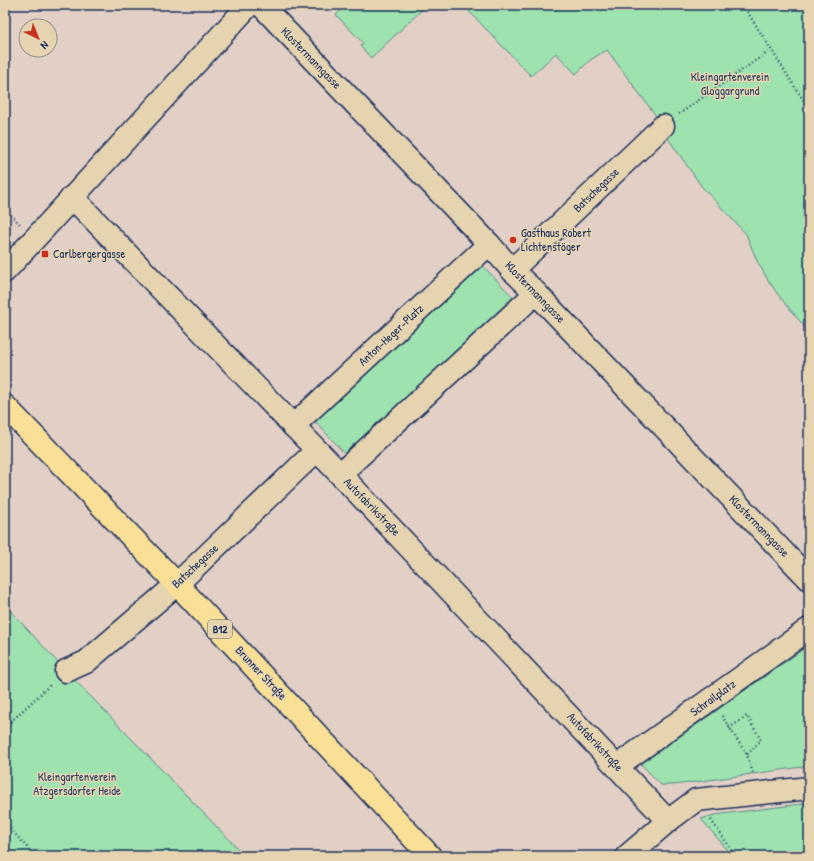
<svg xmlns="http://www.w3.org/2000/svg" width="814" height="861" viewBox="0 0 814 861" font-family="'Patrick Hand',sans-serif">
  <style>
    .green { fill: #9de2af; stroke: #5c8886 }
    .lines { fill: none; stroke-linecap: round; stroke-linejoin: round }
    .street-casing { stroke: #1b2f5e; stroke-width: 25 }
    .secondary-casing { stroke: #1b2f5e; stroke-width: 25 }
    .primary-casing { stroke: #1b2f5e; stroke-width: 25 }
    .path { stroke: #1b2f5e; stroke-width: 2.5; stroke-dasharray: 1 3; stroke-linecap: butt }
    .street { stroke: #e6d4b1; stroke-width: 22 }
    .secondary { stroke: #e6d4b1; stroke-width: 22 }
    .primary { stroke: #f9e096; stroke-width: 22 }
    .poi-dot { fill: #c8321e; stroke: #e6d4b1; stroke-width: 1.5 }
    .labels { text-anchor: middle; stroke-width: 3; stroke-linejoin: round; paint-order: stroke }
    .shield { fill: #e6d4b1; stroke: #586077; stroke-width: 1 }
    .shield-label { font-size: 11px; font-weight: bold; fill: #1b2f5e }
    .street-label { font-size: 12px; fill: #1b2f5e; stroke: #e6d4b1 }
    .park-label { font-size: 12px; fill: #284166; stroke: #e6d4b1 }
    .poi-label { font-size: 12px; fill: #1b2f5e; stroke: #e6d4b1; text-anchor: start }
  </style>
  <rect width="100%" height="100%" fill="#e2d0c7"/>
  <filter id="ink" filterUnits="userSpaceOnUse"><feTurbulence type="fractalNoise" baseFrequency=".025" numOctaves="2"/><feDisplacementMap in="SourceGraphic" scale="8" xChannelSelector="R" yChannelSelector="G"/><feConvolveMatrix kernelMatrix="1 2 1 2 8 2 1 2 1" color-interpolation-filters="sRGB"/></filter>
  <g filter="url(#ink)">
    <!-- green -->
    <g class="green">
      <polygon points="346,5 427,5 371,58 360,46 363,43 336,15"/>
      <polygon points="463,5 475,5 479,9 483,5 809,5 809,332 779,296 768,280 757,261 746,234 702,187 667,137 670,135 607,50 590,60 576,74 556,53 531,76"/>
      <polygon points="482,265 513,297 345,454 315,421"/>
      <polygon points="5,605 66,671 245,856 5,856"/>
      <polygon points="809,645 809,766 674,785 661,785 641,764"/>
      <polygon points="809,803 809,856 731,856 726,848 701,819 714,815"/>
    </g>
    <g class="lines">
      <defs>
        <g id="street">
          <polyline points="261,5 489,244 512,270 536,293 809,579"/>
          <polyline points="72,197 340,474 668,821"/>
          <polyline points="512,270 663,126"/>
          <polyline points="293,426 489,244"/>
          <polyline points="340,474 536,293"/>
          <polyline points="66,671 86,662 177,584 316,451"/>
          <polyline points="617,766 809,629"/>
          <polyline points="627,856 668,821 696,800 809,788"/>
        </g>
        <polyline id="secondary" points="5,271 249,5"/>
        <polyline id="primary" points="5,406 177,584 430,856"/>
      </defs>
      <!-- street casing -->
      <use href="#street" class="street-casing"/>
      <!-- secondary casing -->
      <use href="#secondary" class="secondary-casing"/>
      <!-- primary casing -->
      <use href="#primary" class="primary-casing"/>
      <!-- path -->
      <g class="path">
        <polyline points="743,5 809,109"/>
        <polyline points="679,114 771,50"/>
        <polyline points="5,209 20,224"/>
        <polyline points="5,715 11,721"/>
        <polyline points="722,716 747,755 753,773"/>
        <polyline points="5,727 50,685"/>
        <polyline points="729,728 747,716 761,740 747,755"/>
        <polyline points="711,820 736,856"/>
        <polyline points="5,823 35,856"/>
      </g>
      <!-- street -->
      <use href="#street" class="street"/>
      <!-- secondary -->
      <use href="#secondary" class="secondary"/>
      <!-- primary -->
      <use href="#primary" class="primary"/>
    </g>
  </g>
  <!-- markers -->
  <g class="poi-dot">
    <circle cx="513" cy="240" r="4"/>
    <rect x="41" y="250" width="8" height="8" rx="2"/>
  </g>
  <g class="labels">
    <!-- shield labels -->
    <rect class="shield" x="208" y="620" width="24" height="18" rx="3"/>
    <g class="shield-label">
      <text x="220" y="633">B12</text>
    </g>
    <!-- street labels -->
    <g class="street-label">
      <text transform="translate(311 58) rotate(46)" y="4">Klostermanngasse</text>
      <text transform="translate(596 190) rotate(-44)" y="4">Batschegasse</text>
      <text transform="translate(535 292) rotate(46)" y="4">Klostermanngasse</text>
      <text transform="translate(391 335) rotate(-43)" y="4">Anton-Heger-Platz</text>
      <text transform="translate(372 507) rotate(46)" y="4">Autofabrikstraße</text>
      <text transform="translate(759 526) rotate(46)" y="4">Klostermanngasse</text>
      <text transform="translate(195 566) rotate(-43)" y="4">Batschegasse</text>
      <text transform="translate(261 673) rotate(47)" y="4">Brunner Straße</text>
      <text transform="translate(713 698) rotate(-36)" y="4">Schrailplatz</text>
      <text transform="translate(595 742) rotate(47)" y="4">Autofabrikstraße</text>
    </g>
    <!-- park labels -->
    <g class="park-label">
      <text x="730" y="81">Kleingartenverein<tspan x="730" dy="14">Gloggargrund</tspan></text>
      <text x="77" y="781">Kleingartenverein<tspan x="77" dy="14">Atzgersdorfer Heide</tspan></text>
    </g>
    <!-- poi labels -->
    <g class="poi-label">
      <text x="521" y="237">Gasthaus Robert<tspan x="521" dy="14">Lichtenstöger</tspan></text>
      <text x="53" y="258">Carlbergergasse</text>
    </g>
  </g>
  <!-- margin -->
  <rect width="814" height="861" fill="none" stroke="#e6d4b1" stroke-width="20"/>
  <rect x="10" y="10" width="794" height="841" fill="none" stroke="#1b2f5e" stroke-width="1.5" filter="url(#ink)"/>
  <!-- north arrow -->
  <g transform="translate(38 38) rotate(137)"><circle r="19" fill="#e6d4b1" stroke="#959290"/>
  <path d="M0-3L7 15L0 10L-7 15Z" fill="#c8321e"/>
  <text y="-6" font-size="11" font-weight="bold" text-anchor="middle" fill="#1b2f5e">N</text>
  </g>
</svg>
